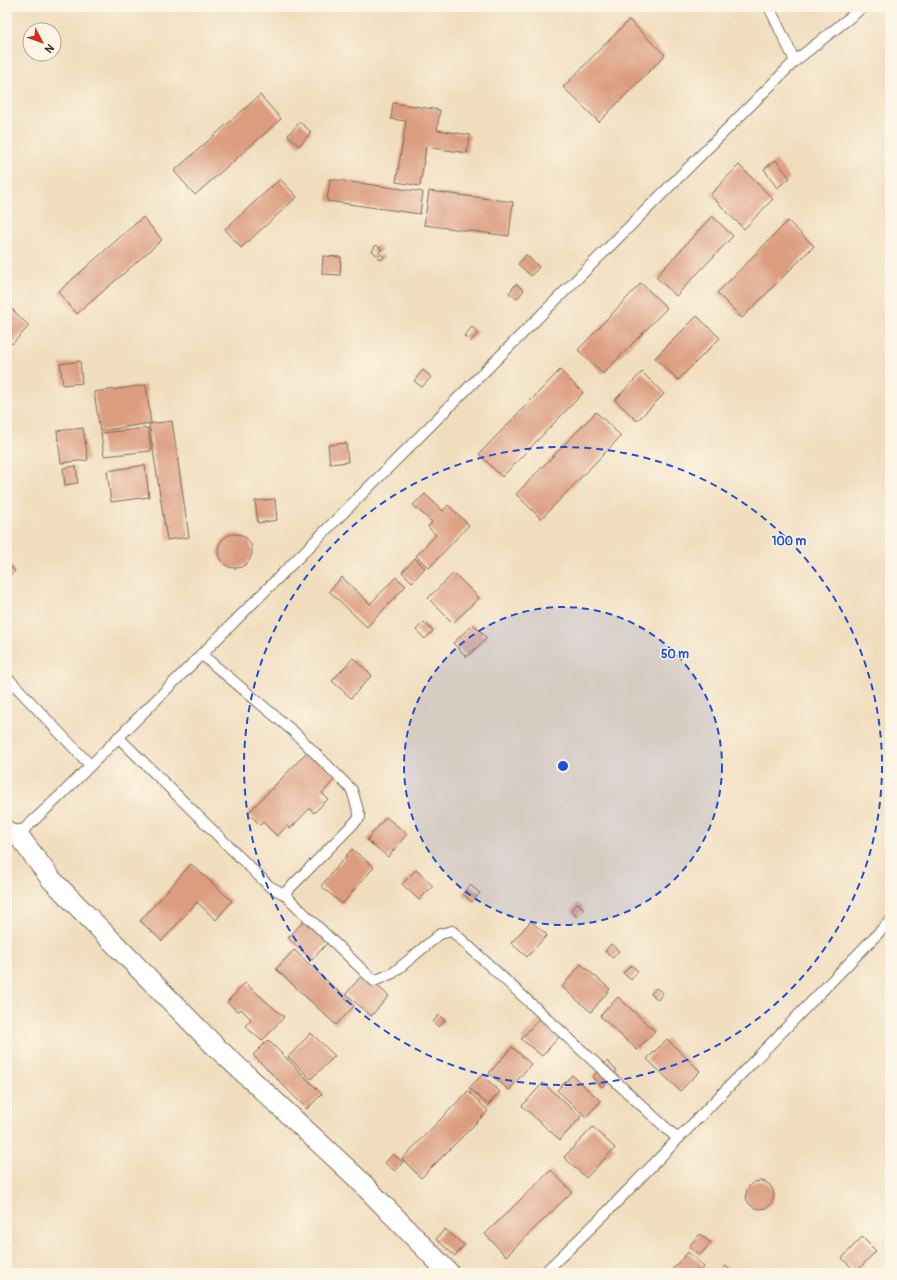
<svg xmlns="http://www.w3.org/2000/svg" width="897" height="1280" viewBox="0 0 897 1280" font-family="Pangolin,sans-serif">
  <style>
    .building { fill: #db9c80 }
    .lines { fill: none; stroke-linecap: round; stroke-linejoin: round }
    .service-casing { stroke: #7a6956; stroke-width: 12 }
    .minor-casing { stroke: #7a6956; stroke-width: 22 }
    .service { stroke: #fff; stroke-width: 10 }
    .minor { stroke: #fff; stroke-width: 20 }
    .ring { fill: none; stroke: #1d4ed8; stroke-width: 2; stroke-dasharray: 7 5 }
    .centre { fill: #1d4ed8; stroke: #fcf5e5; stroke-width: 2 }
    .ring-label { font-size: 12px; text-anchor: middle; font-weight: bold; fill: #1d4ed8; stroke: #fcf5e5; stroke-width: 3; stroke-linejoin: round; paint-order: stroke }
  </style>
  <rect width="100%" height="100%" fill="#fcf5e5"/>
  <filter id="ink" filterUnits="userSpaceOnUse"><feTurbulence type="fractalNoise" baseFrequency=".025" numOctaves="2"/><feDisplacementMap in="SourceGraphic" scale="8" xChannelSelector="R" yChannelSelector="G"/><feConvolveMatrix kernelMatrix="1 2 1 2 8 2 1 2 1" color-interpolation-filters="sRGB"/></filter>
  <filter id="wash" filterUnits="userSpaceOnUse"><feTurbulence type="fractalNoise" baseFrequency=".012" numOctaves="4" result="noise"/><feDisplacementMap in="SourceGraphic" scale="16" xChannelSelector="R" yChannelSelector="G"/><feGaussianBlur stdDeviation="0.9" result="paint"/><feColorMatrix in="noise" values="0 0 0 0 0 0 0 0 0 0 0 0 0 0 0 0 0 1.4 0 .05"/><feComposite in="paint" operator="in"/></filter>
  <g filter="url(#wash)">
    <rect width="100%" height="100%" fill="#f0ddbd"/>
    <g id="blocks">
      <!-- building -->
      <g class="building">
        <polygon points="629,20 665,55 599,122 563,87"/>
        <polygon points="260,95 281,119 195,195 174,171"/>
        <polygon points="393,103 440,110 437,130 470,135 467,153 426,147 420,186 396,182 406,121 391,119"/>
        <polygon points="300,122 311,132 299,146 288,135"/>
        <polygon points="776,160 790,178 777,188 764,169"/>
        <polygon points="739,165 773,199 744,229 710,195"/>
        <polygon points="280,179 297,197 241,248 225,229"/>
        <polygon points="330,179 423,192 420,214 327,201"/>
        <polygon points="429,191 513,202 509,236 424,225"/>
        <polygon points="712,216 733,236 676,296 656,277"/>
        <polygon points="143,217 162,240 77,314 58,292"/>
        <polygon points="788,221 814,246 742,318 717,293"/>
        <polygon points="376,245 382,249 377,255 372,251"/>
        <polygon points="381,254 384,257 382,260 378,258"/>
        <polygon points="526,255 539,267 531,276 518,264"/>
        <polygon points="323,256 341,257 340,275 322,274"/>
        <polygon points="641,283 667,308 603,374 578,350"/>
        <polygon points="516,284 524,290 517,299 509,293"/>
        <polygon points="11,308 29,326 12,344 7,339 7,312"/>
        <polygon points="697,316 720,338 678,380 655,358"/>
        <polygon points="472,327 478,333 470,342 464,336"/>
        <polygon points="80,361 82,383 63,385 60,364"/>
        <polygon points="423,370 431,377 422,387 414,381"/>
        <polygon points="560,370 583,393 502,477 479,454"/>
        <polygon points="642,372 664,394 637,421 615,400"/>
        <polygon points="146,385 151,423 100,431 94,392"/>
        <polygon points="596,412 621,436 541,519 516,494"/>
        <polygon points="172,421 189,537 167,540 149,424"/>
        <polygon points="83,428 88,460 61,463 57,431"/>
        <polygon points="148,428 151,451 104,456 101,433"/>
        <polygon points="346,443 348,462 330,464 328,445"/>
        <polygon points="145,465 149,497 111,502 107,471"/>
        <polygon points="76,466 78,483 65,485 63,468"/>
        <polygon points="425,494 443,511 448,505 469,525 429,568 416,556 436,535 428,527 432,522 413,505"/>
        <polygon points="275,499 277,520 258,523 255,501"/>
        <circle cx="235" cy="551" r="17"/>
        <polygon points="415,558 425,568 412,582 402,572"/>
        <polygon points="7,562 15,571 7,579"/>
        <polygon points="454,573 479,598 453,623 428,598"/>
        <polygon points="342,577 370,604 396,577 406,586 367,627 329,591"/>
        <polygon points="424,622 433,631 425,639 416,630"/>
        <polygon points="473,624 487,638 467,657 453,643"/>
        <polygon points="353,658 372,675 351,698 332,681"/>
        <polygon points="310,749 338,776 322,793 328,799 314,813 310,808 290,829 287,826 277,836 263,822 260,825 248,813"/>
        <polygon points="386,817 407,834 388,857 367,840"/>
        <polygon points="352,849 374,867 342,904 321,886"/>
        <polygon points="191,864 232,901 216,920 197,902 162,941 140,921"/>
        <polygon points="416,870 433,886 419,900 402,884"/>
        <polygon points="470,885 480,893 472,902 463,894"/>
        <polygon points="578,903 584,909 577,917 571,910"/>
        <polygon points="306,919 329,941 312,960 288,938"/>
        <polygon points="531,921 547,935 527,957 511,943"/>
        <polygon points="611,944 619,951 613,958 605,951"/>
        <polygon points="294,950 354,1006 336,1025 276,969"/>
        <polygon points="581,964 610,989 591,1012 562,987"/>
        <polygon points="631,965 638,971 631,980 623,973"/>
        <polygon points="363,974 389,996 371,1016 346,994"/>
        <polygon points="245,983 284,1017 262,1041 245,1026 251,1019 241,1009 238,1012 227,1002"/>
        <polygon points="656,988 663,993 658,1000 651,994"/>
        <polygon points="618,997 655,1031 637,1050 600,1016"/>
        <polygon points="546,1011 566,1029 542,1056 521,1039"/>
        <polygon points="439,1015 445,1020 439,1027 433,1022"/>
        <polygon points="311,1033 335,1056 311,1079 288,1057"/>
        <polygon points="667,1039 700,1071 680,1091 647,1059"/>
        <polygon points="268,1040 322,1094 307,1109 253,1055"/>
        <polygon points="512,1047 531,1064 509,1090 489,1073"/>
        <polygon points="607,1061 617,1071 602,1087 592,1077"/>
        <polygon points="482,1075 500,1092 488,1105 469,1088"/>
        <polygon points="572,1075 601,1101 586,1117 557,1090"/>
        <polygon points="543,1083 581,1117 560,1140 522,1106"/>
        <polygon points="468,1091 488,1111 421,1178 402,1159"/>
        <polygon points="593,1127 615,1148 586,1178 564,1157"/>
        <polygon points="393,1154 403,1162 395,1171 385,1163"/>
        <polygon points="551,1170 572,1192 506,1256 485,1234"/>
        <circle cx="760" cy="1195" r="14"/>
        <polygon points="445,1229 464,1245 455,1256 436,1239"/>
        <polygon points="700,1234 711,1243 700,1255 689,1246"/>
        <polygon points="862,1237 876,1251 856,1272 842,1258"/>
        <polygon points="688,1252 704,1267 699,1273 669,1273"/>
        <polygon points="726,1266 729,1269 726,1272 722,1270"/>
      </g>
    </g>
  </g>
  <g filter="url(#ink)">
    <use href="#blocks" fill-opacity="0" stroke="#7a6956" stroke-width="1"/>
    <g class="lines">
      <defs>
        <g id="service">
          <polyline points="769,7 795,61"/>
          <polyline points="201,654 294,732 352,790 360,817 284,894"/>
          <polyline points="7,677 90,765"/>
          <polyline points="118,737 269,886 284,894 374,981 393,973 440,934 452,931 677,1138"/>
          <polyline points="7,825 18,835 62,794 795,61 863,7"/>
          <polyline points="544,1273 603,1216 890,921"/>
        </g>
        <polyline id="minor" points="18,835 51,879 214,1045 356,1177 449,1273"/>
      </defs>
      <!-- service casing -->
      <use href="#service" class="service-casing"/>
      <!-- minor casing -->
      <use href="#minor" class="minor-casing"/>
      <!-- service -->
      <use href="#service" class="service"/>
      <!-- minor -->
      <use href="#minor" class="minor"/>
    </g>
  </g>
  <!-- distance rings -->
  <circle cx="563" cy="766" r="159" fill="#1d4ed8" fill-opacity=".12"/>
  <g class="ring">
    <circle cx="563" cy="766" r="159"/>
    <circle cx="563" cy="766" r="319"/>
  </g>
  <circle cx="563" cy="766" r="6" class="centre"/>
  <g class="ring-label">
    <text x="789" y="545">100 m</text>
    <text x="675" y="658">50 m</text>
  </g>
  <!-- margin -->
  <rect width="897" height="1280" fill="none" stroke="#fcf5e5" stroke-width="24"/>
  <!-- north arrow -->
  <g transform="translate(42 42) rotate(131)"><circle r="19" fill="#fcf5e5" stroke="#afa495"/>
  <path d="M0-3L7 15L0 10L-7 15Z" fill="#c8321e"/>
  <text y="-6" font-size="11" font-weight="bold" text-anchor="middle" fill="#3b2a1e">N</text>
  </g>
</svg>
